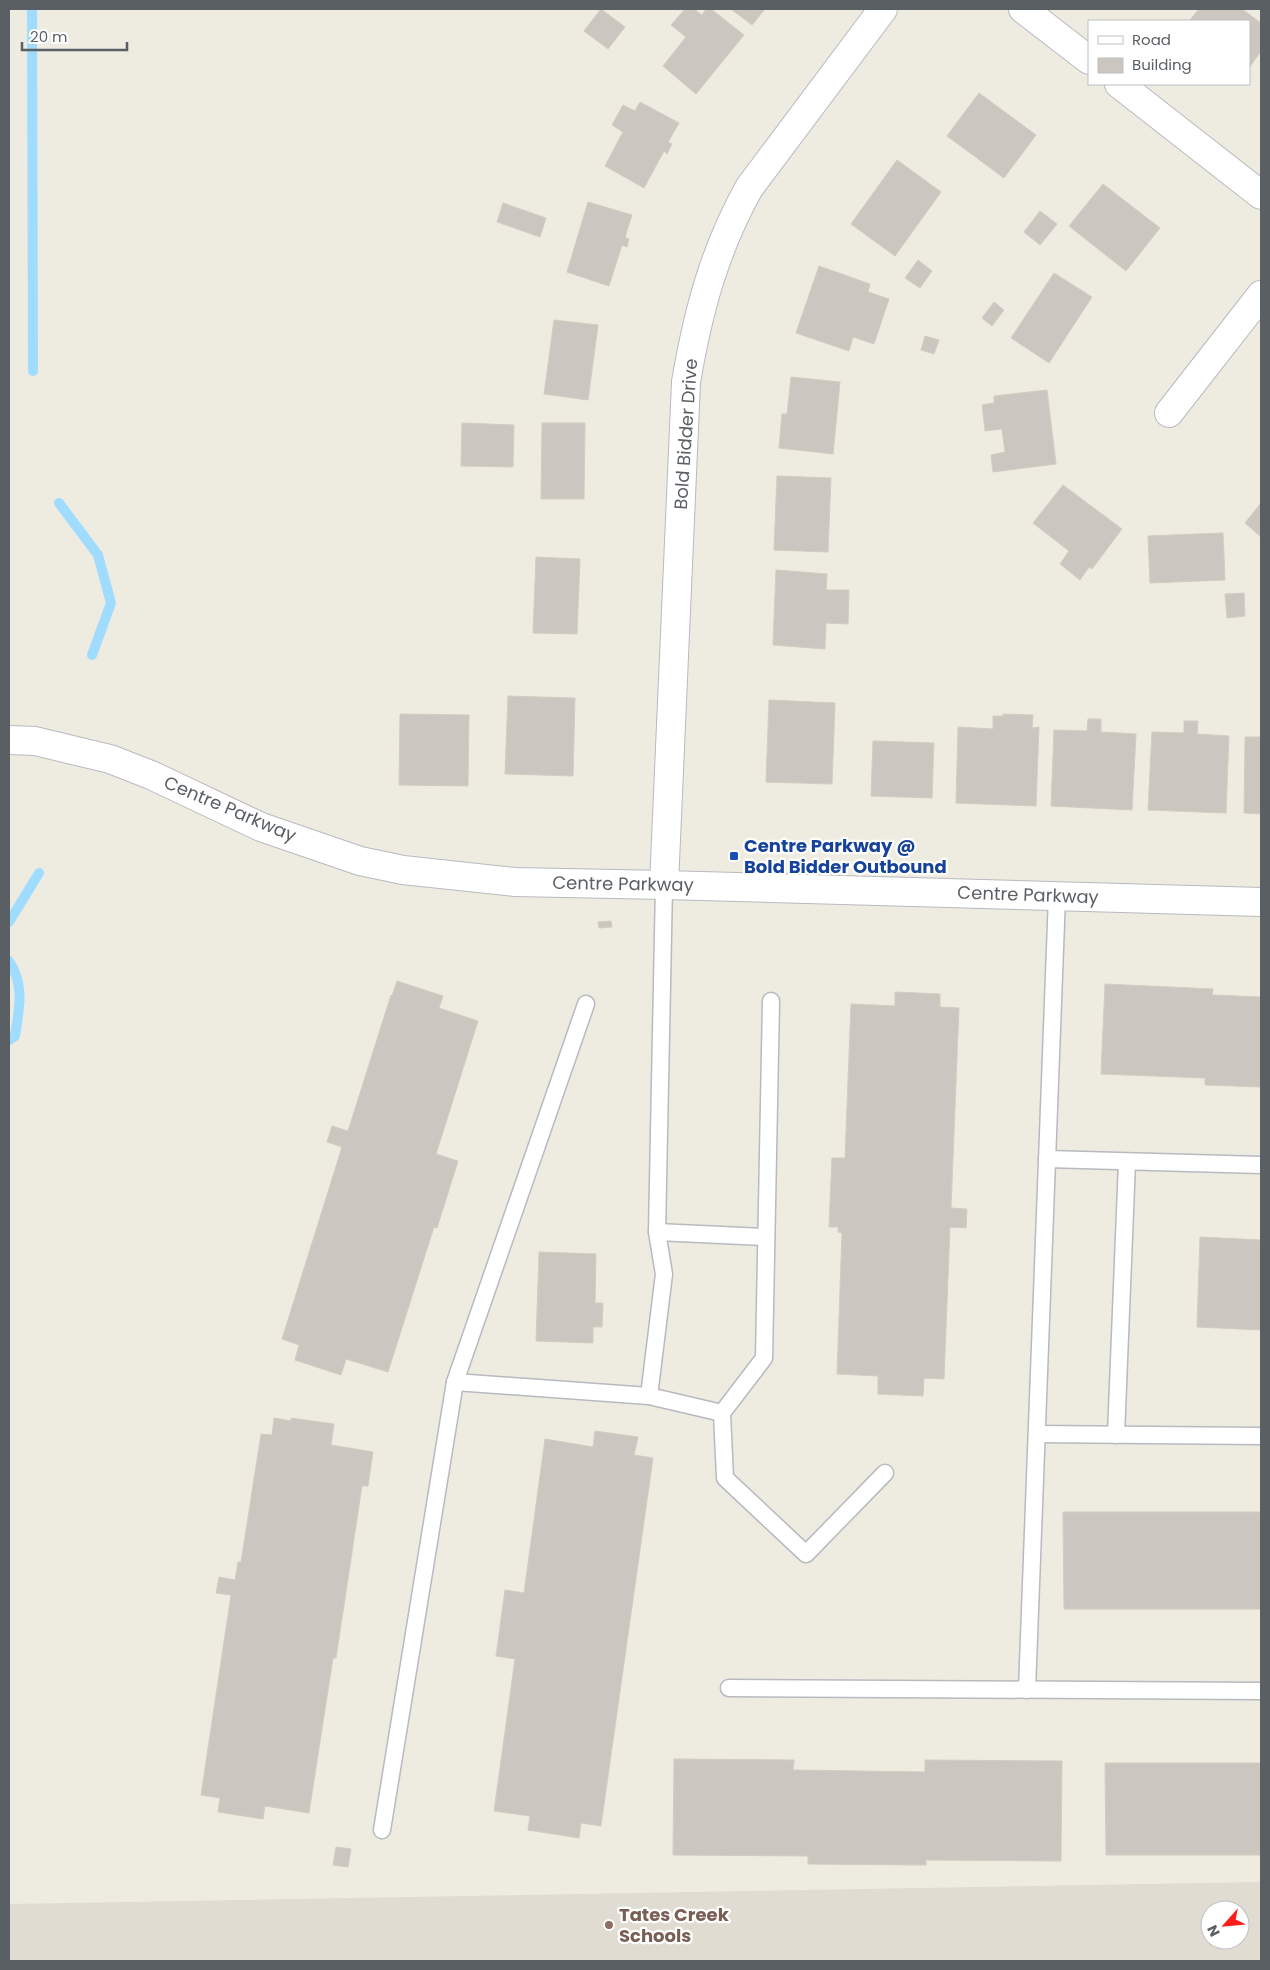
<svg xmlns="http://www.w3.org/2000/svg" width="1270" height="1970" viewBox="0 0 1270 1970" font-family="Poppins,sans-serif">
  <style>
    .education { fill: #e1dcd2; fill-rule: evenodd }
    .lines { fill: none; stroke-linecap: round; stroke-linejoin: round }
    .stream { stroke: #a0dcff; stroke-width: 10 }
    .building { fill: #cbc7c0; stroke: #d4ccbf }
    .service-casing { stroke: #b7babf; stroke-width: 19 }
    .minor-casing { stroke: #b7babf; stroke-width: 30 }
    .tertiary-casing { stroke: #b7babf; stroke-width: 30 }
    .service { stroke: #fff; stroke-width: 16 }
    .minor { stroke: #fff; stroke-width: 28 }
    .tertiary { stroke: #fff; stroke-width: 28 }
    .transit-dot { fill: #1a4fb4; stroke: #fff; stroke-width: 2 }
    .education-dot { fill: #8d6e63; stroke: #fff; stroke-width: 2 }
    .labels { text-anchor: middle; stroke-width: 4.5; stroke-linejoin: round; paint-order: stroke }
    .street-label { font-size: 18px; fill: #5a5f64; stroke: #fff }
    .transit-label { font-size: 18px; font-weight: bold; fill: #164399; stroke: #fff; text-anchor: start }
    .education-label { font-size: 18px; font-weight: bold; fill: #785e54; stroke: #fff; text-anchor: start }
  </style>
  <rect width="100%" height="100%" fill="#eeebe1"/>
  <!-- education -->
  <path class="education" d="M1261,1882V1961H9V1904ZM1210,1910H1240V1940H1210Z"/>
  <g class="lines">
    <!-- stream -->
    <g class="stream">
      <polyline points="32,9 33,371"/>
      <polyline points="59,503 98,555 111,603 92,655"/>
      <polyline points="9,922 39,873"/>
      <path d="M9,961C25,985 19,1010 15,1036L9,1040"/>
    </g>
  </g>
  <!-- building -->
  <g class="building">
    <polygon points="601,9 625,27 608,49 584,31"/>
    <polygon points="685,9 694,9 702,15 706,9 711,9 744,35 696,94 663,66 686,37 671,25"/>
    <polygon points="731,9 765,9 752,25"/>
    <polygon points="1199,9 1242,9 1261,23 1261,51 1249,68 1249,21 1189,21"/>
    <polygon points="979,93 1036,135 1004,178 947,136"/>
    <polygon points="640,102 679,123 668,142 672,144 667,154 664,151 644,188 605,166 623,132 612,125 623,105 635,111"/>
    <polygon points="897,160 941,192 895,256 851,224"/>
    <polygon points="1103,184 1160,228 1126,271 1069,226"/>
    <polygon points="588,202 632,215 625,237 629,239 627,247 622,245 609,286 567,272"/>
    <polygon points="503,203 546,218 540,237 497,222"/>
    <polygon points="1040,211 1057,224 1040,245 1024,232"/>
    <polygon points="918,260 932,271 920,288 905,278"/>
    <polygon points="819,266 870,284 868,292 889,299 874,344 853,337 849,351 796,333"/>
    <polygon points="1054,273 1092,297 1049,363 1011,338"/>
    <polygon points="994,302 1004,310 992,326 982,318"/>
    <polygon points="554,320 598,325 588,400 544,394"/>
    <polygon points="925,336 939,340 934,354 921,350"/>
    <polygon points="791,377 840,382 833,454 779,448 782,414 787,414"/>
    <polygon points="1047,390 1056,464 993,472 991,455 1005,452 1002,429 985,431 982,405 994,403 994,396"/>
    <polygon points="462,423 514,425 513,467 461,466"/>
    <polygon points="542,423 585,423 584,499 541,499"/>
    <polygon points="777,476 831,478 828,552 774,550"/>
    <polygon points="1063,485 1122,529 1092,569 1089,567 1080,580 1060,564 1069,551 1033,523"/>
    <polygon points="1261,503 1261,537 1245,523"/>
    <polygon points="1223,533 1225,580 1150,583 1148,536"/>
    <polygon points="536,557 580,559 577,634 533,633"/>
    <polygon points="776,570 827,574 826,590 849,590 848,624 826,623 825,649 773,645"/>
    <polygon points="1244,593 1245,616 1227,618 1225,594"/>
    <polygon points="508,696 575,698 573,776 505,774"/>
    <polygon points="769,700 835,703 832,784 766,782"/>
    <polygon points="400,714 469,715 468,786 399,785"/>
    <polygon points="1003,714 1033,715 1032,728 1039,727 1036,806 956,803 958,727 993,729 993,716 1004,716"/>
    <polygon points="1088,719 1101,719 1101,732 1136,734 1132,810 1051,806 1054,730 1087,731"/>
    <polygon points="1184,721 1198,721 1197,734 1229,736 1226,813 1148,810 1152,732 1184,733"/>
    <polygon points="1245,737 1261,737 1261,814 1244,813"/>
    <polygon points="873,741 934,743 932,798 871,796"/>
    <polygon points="611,921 612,927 599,928 598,922"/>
    <polygon points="397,981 443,996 439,1008 478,1021 436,1154 458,1161 437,1228 434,1227 388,1372 346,1359 341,1375 295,1360 299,1345 282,1339 342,1147 327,1142 332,1126 348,1131 391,995 392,996"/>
    <polygon points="1105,984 1213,989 1212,995 1261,997 1261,1087 1205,1085 1205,1078 1101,1074"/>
    <polygon points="895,992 940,994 940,1007 959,1008 951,1208 967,1209 966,1228 950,1227 944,1379 924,1378 923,1396 878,1394 878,1376 837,1374 842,1233 838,1232 838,1227 829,1227 832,1158 845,1158 851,1004 895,1006"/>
    <polygon points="1200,1237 1261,1240 1261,1330 1197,1327"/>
    <polygon points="539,1252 596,1254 595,1303 603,1303 602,1327 593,1327 593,1343 536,1341"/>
    <polygon points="274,1418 291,1421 291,1418 334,1424 331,1445 373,1452 368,1486 362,1486 336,1658 333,1658 309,1813 265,1806 263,1819 218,1812 220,1798 201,1795 231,1595 216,1593 219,1577 235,1580 238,1562 241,1562 261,1434 272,1435"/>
    <polygon points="595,1431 638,1437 634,1455 653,1458 601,1826 581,1823 579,1838 528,1830 530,1816 494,1811 515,1659 496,1656 505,1590 524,1593 545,1439 593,1447"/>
    <polygon points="1063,1512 1261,1512 1261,1609 1064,1609"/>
    <polygon points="674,1759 794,1760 793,1770 925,1772 925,1760 1062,1761 1061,1861 926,1860 926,1865 808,1864 808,1856 673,1855"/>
    <polygon points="1105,1763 1261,1763 1261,1855 1106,1855"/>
    <polygon points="336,1847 351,1849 348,1867 333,1865"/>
  </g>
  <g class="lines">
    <defs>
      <g id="service">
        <polyline points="1047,1159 1261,1165"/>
        <polyline points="657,1232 766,1237"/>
        <polyline points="455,1382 649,1396 722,1413 725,1478 806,1554 885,1473"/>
        <polyline points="649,1396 664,1274 657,1232 664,885"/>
        <polyline points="722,1413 764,1358 771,1001"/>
        <polyline points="1037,1434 1261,1436"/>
        <polyline points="1116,1435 1127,1162"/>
        <polyline points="729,1688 1261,1691"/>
        <polyline points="1027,1690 1057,896"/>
        <polyline points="382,1830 455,1382 586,1004"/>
      </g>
      <g id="minor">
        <polyline points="1023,9 1089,60"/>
        <polyline points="1119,84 1261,195"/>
        <polyline points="1169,413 1261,295"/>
        <path d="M664,885L686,382C698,312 714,251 749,188L883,9"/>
      </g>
      <polyline id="tertiary" points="9,740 35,741 110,759 151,775 261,827 360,861 403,870 515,882 664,885 1261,902"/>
    </defs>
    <!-- service casing -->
    <use href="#service" class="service-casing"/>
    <!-- minor casing -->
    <use href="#minor" class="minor-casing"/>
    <!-- tertiary casing -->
    <use href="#tertiary" class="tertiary-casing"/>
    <!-- service -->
    <use href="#service" class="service"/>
    <!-- minor -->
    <use href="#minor" class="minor"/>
    <!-- tertiary -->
    <use href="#tertiary" class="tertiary"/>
  </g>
  <!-- markers -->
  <rect class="transit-dot" x="729" y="851" width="10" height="10" rx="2.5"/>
  <circle class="education-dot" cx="609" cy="1925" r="5"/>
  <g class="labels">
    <!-- street labels -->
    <g class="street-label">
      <text transform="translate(686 434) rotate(-86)" y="6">Bold Bidder Drive</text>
      <text transform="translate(230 809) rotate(23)" y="6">Centre Parkway</text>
      <text transform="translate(623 884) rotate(1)" y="6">Centre Parkway</text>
      <text transform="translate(1028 895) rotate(2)" y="6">Centre Parkway</text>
    </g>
    <!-- transit labels -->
    <g class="transit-label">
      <text x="744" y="852">Centre Parkway @<tspan x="744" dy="21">Bold Bidder Outbound</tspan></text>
    </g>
    <!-- education labels -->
    <g class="education-label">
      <text x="619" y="1921">Tates Creek<tspan x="619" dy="21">Schools</tspan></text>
    </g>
  </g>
  <!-- border -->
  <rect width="1270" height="1970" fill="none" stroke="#5a5f64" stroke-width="20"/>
  <!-- legend -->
  <rect x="1088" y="20" width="162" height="65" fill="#ffffff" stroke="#bdbfc1"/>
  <rect x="1098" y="36" width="25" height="8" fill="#ffffff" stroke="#bdbfc1"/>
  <text x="1132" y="45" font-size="15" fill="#5a5f64">Road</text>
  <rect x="1098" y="58" width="25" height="15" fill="#cbc7c0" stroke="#bdbfc1"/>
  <text x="1132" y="70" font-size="15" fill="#5a5f64">Building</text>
  <!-- north arrow -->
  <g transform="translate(1225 1925) rotate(243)"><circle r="24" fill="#ffffff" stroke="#bdbfc1"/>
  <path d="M0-4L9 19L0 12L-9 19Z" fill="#fc1d1a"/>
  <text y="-8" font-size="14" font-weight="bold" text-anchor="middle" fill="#5a5f64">N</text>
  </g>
  <!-- scale -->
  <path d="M22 42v8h105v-8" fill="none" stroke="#5a5f64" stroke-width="2.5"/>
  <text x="30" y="42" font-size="15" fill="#5a5f64" stroke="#ffffff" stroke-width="4" paint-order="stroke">20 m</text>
</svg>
